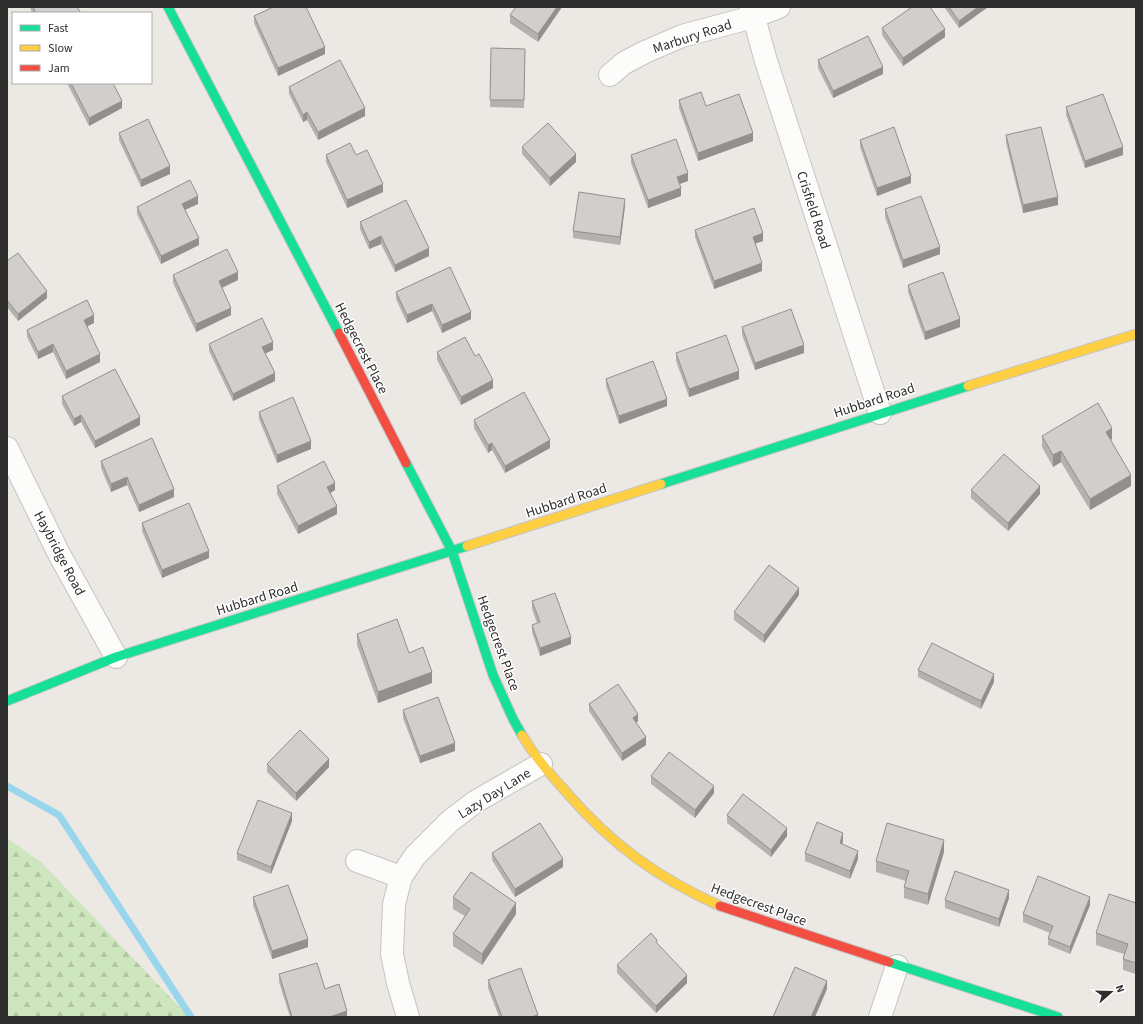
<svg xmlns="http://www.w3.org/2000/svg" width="1143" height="1024" viewBox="0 0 1143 1024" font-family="'Source Sans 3',sans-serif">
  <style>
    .forest { fill: url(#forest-firs) }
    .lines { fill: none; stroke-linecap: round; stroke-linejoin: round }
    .stream { stroke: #99d6ec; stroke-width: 7 }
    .street-casing { stroke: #c5c4c5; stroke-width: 24 }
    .fast-casing { stroke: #c5c4c5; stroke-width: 11 }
    .slow-casing { stroke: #c5c4c5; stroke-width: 11 }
    .jam-casing { stroke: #c5c4c5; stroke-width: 11 }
    .street { stroke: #fcfcfb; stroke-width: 22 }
    .fast { stroke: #16e098; stroke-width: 9 }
    .slow { stroke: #ffcf43; stroke-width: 9 }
    .jam { stroke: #f24e42; stroke-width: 9 }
    .wall { fill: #b4b1af }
    .shaded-wall { fill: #92908e }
    .building { fill: #d1cecb; stroke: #92908e }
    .labels { text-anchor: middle; stroke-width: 3; stroke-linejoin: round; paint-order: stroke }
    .street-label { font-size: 14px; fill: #2e2e2e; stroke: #fff }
  </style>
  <defs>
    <pattern id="forest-firs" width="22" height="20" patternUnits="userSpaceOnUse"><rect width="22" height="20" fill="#cee6be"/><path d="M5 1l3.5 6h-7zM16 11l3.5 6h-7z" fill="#b1c6a4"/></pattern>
  </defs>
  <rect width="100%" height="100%" fill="#ece8e4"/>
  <!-- forest -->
  <polygon class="forest" points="7,838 41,862 189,1017 7,1017"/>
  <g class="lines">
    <!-- stream -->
    <polyline class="stream" points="7,786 59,815 191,1017"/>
    <defs>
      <g id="street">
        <polyline points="751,7 766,61 880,413"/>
        <polyline points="610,75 624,63 645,52 682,36 753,17 779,7"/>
        <polyline points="7,448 58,552 116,657"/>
        <polyline points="357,861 401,877"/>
        <polyline points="408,1017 398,983 392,954 394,904 401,877 415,856 450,821 475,802 541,764"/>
        <polyline points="880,1017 897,966"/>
      </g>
      <g id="fast">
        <polyline points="168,7 339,333"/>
        <polyline points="406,463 452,551 493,675 513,719 522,735"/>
        <polyline points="661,484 968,386"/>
        <polyline points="7,701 116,657 467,546"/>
        <polyline points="889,962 1058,1017"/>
      </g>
      <g id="slow">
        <polyline points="968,386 1136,334"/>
        <polyline points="467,546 661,484"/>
        <path d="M522,735C535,757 550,774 567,793C612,845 658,878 720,906"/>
      </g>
      <g id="jam">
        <polyline points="339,333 406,463"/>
        <polyline points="720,906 889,962"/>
      </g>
    </defs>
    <!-- street casing -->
    <use href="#street" class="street-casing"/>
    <!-- fast casing -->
    <use href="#fast" class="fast-casing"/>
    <!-- slow casing -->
    <use href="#slow" class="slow-casing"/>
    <!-- jam casing -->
    <use href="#jam" class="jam-casing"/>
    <!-- street -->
    <use href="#street" class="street"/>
    <!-- fast -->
    <use href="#fast" class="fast"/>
    <!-- slow -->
    <use href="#slow" class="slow"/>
    <!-- jam -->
    <use href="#jam" class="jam"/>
  </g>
  <!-- wall -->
  <g class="wall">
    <polygon points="30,7 77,7 81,13 32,13"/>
    <polygon points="562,7 538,42 510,23 510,15"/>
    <polygon points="944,7 988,7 959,28"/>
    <polygon points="254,16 325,54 278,76 254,23"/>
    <polygon points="882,28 945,37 903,66 882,35"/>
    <polygon points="491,48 525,49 524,108 490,107"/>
    <polygon points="818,60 883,74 833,98 818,68"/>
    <polygon points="67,83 113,83 122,108 89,126"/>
    <polygon points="289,87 365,116 318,140 307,120 303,122 289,94"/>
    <polygon points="679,100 706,106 753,141 698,161 679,108"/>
    <polygon points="1066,107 1123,155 1085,168 1066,115"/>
    <polygon points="119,133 170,174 141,187 119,140"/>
    <polygon points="1006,135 1058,205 1023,213 1006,143"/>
    <polygon points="860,140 911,183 877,196 860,147"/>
    <polygon points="522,147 576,162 550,186 522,154"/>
    <polygon points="326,155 356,155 383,192 347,208 326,162"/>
    <polygon points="631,155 688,181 679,184 681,196 648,208 631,163"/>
    <polygon points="198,204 185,210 199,245 161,264 137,214 137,207"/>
    <polygon points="625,206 620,245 573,238 573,231"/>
    <polygon points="885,209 940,254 903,268 885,217"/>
    <polygon points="360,222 429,256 395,272 381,244 369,249 360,229"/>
    <polygon points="695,230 763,241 755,244 762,271 714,289 695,237"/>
    <polygon points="7,261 47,298 18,321 7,307"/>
    <polygon points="450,267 471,319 442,333 432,311 407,323 396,299 396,292"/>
    <polygon points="173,275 238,280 222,288 231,315 196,332 173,283"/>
    <polygon points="908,285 960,327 925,340 908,292"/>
    <polygon points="94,323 87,326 100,362 66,379 53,352 38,359 27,337 27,330"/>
    <polygon points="742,327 804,353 755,370 742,335"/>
    <polygon points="209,344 273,350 265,353 275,381 233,401 209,351"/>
    <polygon points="437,352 475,356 493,388 461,405 437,360"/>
    <polygon points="676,353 739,379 689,397 676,361"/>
    <polygon points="606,379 667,406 619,424 606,386"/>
    <polygon points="62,396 140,425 95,448 81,422 74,426 62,404"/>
    <polygon points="259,412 311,449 277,463 259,419"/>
    <polygon points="474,420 550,448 505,473 492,450 488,453 474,428"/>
    <polygon points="1042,436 1112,439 1111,440 1131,486 1090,510 1061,462 1053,467 1042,447"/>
    <polygon points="101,461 174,497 139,512 127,485 111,492 101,468"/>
    <polygon points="277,486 335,490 330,493 337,514 298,534 277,494"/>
    <polygon points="971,490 1040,494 1008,531 971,498"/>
    <polygon points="142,523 209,558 162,578 142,531"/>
    <polygon points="799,595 764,643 734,620 734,612"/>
    <polygon points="532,601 571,644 540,656 532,632 532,625 537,623 532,609"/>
    <polygon points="357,634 409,653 432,683 378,703 357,645"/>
    <polygon points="918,670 994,682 981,709 918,677"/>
    <polygon points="589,704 638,721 636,723 646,745 622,761 589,711"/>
    <polygon points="403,710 455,751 420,763 403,718"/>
    <polygon points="267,764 329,767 296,801 267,772"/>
    <polygon points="651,776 714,793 695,818 651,784"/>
    <polygon points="727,815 787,836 771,857 727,823"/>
    <polygon points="292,821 271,874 237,860 237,853"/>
    <polygon points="843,841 842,844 858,859 850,879 805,861 805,853"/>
    <polygon points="944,852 928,905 904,898 904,887 906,881 876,872 876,861"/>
    <polygon points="492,853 563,867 515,897 492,860"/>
    <polygon points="253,897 308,947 272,959 253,905"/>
    <polygon points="453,897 516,914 482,965 453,946 453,934 465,916 453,909"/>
    <polygon points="1009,898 999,927 945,908 945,900"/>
    <polygon points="1136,903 1136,974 1123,970 1123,959 1124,954 1096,945 1096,933"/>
    <polygon points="1090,905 1070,954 1048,945 1048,938 1050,933 1023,922 1023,914"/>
    <polygon points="657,944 687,983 656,1013 617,973 617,965"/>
    <polygon points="279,974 325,989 347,1017 290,1017 279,982"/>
    <polygon points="488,980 538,1017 499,1017 488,988"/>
  </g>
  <!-- shaded-wall -->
  <g class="shaded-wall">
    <polygon points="557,7 562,7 538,42 538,34"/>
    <polygon points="978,7 988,7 959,28 959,21"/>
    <polygon points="945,29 945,37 903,66 903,58"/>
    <polygon points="325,47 325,54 278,76 278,68"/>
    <polygon points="883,67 883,74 833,98 833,91"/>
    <polygon points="122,101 122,108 89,126 89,118"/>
    <polygon points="365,108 365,116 318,140 318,132"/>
    <polygon points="307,112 307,120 303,122 303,115"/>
    <polygon points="753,133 753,141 698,161 698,153"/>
    <polygon points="1123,147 1123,155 1085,168 1085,161"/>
    <polygon points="576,154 576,162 550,186 550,178"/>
    <polygon points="170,166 170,174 141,187 141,180"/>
    <polygon points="688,173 688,181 677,185 677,177"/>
    <polygon points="911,176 911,183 877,196 877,188"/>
    <polygon points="383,184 383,192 347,208 347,200"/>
    <polygon points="681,188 681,196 648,208 648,200"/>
    <polygon points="198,196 198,204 182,211 182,204"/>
    <polygon points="1058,197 1058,205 1023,213 1023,205"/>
    <polygon points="625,199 625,206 620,245 620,237"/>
    <polygon points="763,233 763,241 753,244 753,237"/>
    <polygon points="381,236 381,244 369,249 369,242"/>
    <polygon points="199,238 199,245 161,264 161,256"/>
    <polygon points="940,247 940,254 903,268 903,260"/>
    <polygon points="429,248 429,256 395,272 395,265"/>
    <polygon points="762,263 762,271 714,289 714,281"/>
    <polygon points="238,272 238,280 219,289 219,281"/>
    <polygon points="47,291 47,298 18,321 18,314"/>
    <polygon points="432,304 432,311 407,323 407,315"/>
    <polygon points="231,308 231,315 196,332 196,324"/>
    <polygon points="471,312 471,319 442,333 442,325"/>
    <polygon points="94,315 94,323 84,328 84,320"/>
    <polygon points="960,319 960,327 925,340 925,332"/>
    <polygon points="273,342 273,350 262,355 262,347"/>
    <polygon points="53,344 53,352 38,359 38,352"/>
    <polygon points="804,345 804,353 755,370 755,363"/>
    <polygon points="100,354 100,362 66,379 66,371"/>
    <polygon points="739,371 739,379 689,397 689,389"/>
    <polygon points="275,373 275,381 233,401 233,394"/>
    <polygon points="493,380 493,388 461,405 461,397"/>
    <polygon points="667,399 667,406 619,424 619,416"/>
    <polygon points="81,415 81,422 74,426 74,419"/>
    <polygon points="140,417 140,425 95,448 95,441"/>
    <polygon points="1112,428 1112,439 1106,443 1106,432"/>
    <polygon points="550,440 550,448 505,473 505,466"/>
    <polygon points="311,441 311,449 277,463 277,455"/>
    <polygon points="492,443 492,450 488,453 488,445"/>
    <polygon points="1061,451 1061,462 1053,467 1053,455"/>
    <polygon points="1131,475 1131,486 1090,510 1090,499"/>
    <polygon points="127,477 127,485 111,492 111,484"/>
    <polygon points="335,483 335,490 327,495 327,487"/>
    <polygon points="1040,486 1040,494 1008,531 1008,523"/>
    <polygon points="174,489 174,497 139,512 139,505"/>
    <polygon points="337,506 337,514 298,534 298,526"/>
    <polygon points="209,551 209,558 162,578 162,570"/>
    <polygon points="799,588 799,595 764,643 764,635"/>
    <polygon points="571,637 571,644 540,656 540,648"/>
    <polygon points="432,672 432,683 378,703 378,692"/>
    <polygon points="994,674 994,682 981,709 981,701"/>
    <polygon points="638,714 638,721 633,726 633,718"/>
    <polygon points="646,737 646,745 622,761 622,753"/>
    <polygon points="455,743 455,751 420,763 420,756"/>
    <polygon points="329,759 329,767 296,801 296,793"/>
    <polygon points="714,786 714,793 695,818 695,810"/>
    <polygon points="292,813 292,821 271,874 271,867"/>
    <polygon points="787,828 787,836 771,857 771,850"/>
    <polygon points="843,833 843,841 840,851 840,843"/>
    <polygon points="944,840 944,852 928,905 928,894"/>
    <polygon points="858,851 858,859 850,879 850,871"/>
    <polygon points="563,859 563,867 515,897 515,889"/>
    <polygon points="1009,890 1009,898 999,927 999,919"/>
    <polygon points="1090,897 1090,905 1070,954 1070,947"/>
    <polygon points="516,903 516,914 482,965 482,954"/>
    <polygon points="308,939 308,947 272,959 272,951"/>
    <polygon points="687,975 687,983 656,1013 656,1006"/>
    <polygon points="827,981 827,989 815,1017 811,1017"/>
    <polygon points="347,1011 347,1017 329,1017"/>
    <polygon points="538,1015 538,1017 531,1017"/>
  </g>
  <!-- building -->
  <g class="building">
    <polygon points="33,7 77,7 81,13 36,13"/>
    <polygon points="273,7 306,7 325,47 278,68 254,16"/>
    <polygon points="516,7 557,7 538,34 510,15"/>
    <polygon points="912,7 930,7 945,29 903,58 882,28"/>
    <polygon points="949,7 978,7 959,21"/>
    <polygon points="868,36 883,67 833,91 818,60"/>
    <polygon points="491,48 525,49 524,100 490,100"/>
    <polygon points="340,60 365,108 318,132 307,112 303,115 289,87"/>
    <polygon points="71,83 113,83 122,101 89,118"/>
    <polygon points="701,92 706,106 739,94 753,133 698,153 679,100"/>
    <polygon points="1103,94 1123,147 1085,161 1066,107"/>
    <polygon points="148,119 170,166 141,180 119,133"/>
    <polygon points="548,123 576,154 550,178 522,147"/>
    <polygon points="894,127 911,176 877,188 860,140"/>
    <polygon points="1041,127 1058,197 1023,205 1006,135"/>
    <polygon points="676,139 688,173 677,177 681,188 648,200 631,155"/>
    <polygon points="350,143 356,155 367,150 383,184 347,200 326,155"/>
    <polygon points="190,180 198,196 182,204 199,238 161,256 137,207"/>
    <polygon points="579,192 625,199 620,237 573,231"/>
    <polygon points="921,196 940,247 903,260 885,209"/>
    <polygon points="406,200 429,248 395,265 381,236 369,242 360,222"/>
    <polygon points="754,208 763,233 753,237 762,263 714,281 695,230"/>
    <polygon points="227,249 238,272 219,281 231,308 196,324 173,275"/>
    <polygon points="18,253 47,291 18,314 7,300 7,261"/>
    <polygon points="450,267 471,312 442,325 432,304 407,315 396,292"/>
    <polygon points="943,272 960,319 925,332 908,285"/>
    <polygon points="87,300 94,315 84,320 100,354 66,371 53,344 38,352 27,330"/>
    <polygon points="791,309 804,345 755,363 742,327"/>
    <polygon points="262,318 273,342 262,347 275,373 233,394 209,344"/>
    <polygon points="726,335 739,371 689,389 676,353"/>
    <polygon points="465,337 475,356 479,354 493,380 461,397 437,352"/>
    <polygon points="653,361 667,399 619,416 606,379"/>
    <polygon points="115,369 140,417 95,441 81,415 74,419 62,396"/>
    <polygon points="524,392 550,440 505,466 492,443 488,445 474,420"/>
    <polygon points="293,397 311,441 277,455 259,412"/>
    <polygon points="1098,403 1112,428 1106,432 1131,475 1090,499 1061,451 1053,455 1042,436"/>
    <polygon points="152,438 174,489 139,505 127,477 111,484 101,461"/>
    <polygon points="1004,454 1040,486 1008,523 971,490"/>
    <polygon points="324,461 335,483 327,487 337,506 298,526 277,486"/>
    <polygon points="189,503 209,551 162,570 142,523"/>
    <polygon points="769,565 799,588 764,635 734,612"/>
    <polygon points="555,593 571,637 540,648 532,625 540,622 532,601"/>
    <polygon points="397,619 409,653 423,647 432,672 378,692 357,634"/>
    <polygon points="932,643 994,674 981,701 918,670"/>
    <polygon points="618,684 638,714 633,718 646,737 622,753 589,704"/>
    <polygon points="438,697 455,743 420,756 403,710"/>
    <polygon points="300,730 329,759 296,793 267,764"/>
    <polygon points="669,752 714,786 695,810 651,776"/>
    <polygon points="743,794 787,828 771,850 727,815"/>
    <polygon points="258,800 292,813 271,867 237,853"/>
    <polygon points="817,822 843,833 840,843 858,851 850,871 805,853"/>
    <polygon points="540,823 563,859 515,889 492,853"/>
    <polygon points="887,823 944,840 928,894 904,887 909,871 876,861"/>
    <polygon points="955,871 1009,890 999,919 945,900"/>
    <polygon points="471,872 516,903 482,954 453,934 470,909 453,897"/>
    <polygon points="1038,876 1090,897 1070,947 1048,938 1053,926 1023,914"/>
    <polygon points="288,885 308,939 272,951 253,897"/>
    <polygon points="1109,894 1136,903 1136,963 1123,959 1128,944 1096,933"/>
    <polygon points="651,933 657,940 656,942 687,975 656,1006 617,965"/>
    <polygon points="317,963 325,989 339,984 347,1011 329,1017 292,1017 279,974"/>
    <polygon points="795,967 827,981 811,1017 773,1017"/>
    <polygon points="521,968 538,1015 531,1017 502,1017 488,980"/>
  </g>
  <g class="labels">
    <!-- street labels -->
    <g class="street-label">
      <text transform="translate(692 36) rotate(-18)" y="5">Marbury Road</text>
      <text transform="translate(814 210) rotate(72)" y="5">Crisfield Road</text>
      <text transform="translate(362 348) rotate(63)" y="5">Hedgecrest Place</text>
      <text transform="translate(874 400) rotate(-18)" y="5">Hubbard Road</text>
      <text transform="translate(566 500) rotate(-18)" y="5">Hubbard Road</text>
      <text transform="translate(60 553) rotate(62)" y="5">Haybridge Road</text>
      <text transform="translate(257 598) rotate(-17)" y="5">Hubbard Road</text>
      <text transform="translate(499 643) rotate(70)" y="5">Hedgecrest Place</text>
      <text transform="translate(494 793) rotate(-32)" y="5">Lazy Day Lane</text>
      <text transform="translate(759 904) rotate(20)" y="5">Hedgecrest Place</text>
    </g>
  </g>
  <!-- border -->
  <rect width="1143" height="1024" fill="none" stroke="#2e2e2e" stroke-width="16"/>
  <!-- legend -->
  <rect x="12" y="12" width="140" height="72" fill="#ffffff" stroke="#ababab"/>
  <rect x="20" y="25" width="20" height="6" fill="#16e098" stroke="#ababab"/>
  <text x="48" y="32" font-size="12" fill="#2e2e2e">Fast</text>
  <rect x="20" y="45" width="20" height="6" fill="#ffcf43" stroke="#ababab"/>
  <text x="48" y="52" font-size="12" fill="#2e2e2e">Slow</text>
  <rect x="20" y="65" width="20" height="6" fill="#f24e42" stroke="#ababab"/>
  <text x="48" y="72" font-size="12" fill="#2e2e2e">Jam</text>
  <!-- north arrow -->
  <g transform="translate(1111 992) rotate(70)" stroke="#ffffff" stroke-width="3" paint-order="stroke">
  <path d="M0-3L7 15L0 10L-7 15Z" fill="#2e2e2e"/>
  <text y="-6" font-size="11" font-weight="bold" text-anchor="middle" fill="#2e2e2e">N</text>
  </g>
</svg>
